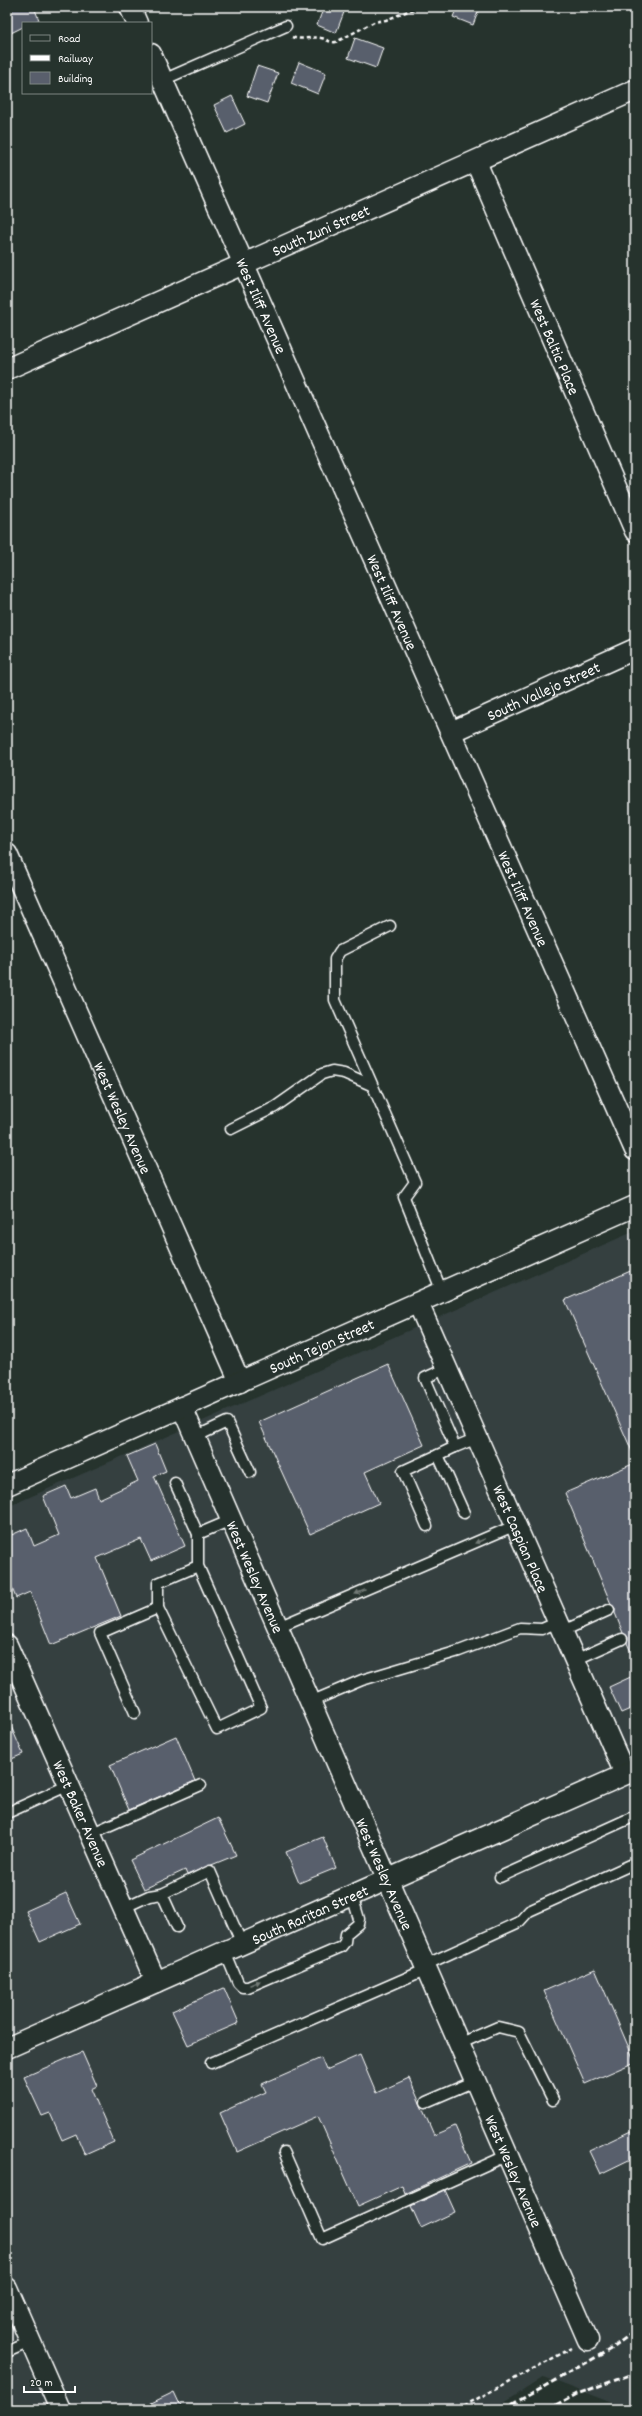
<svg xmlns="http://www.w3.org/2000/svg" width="642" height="2416" viewBox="0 0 642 2416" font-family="Dekko,sans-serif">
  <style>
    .built { fill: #354040 }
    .building { fill: #595f6c; stroke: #fff }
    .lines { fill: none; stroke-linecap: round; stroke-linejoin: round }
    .service-casing { stroke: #fff; stroke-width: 13 }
    .minor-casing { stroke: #fff; stroke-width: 23 }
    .path { stroke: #fff; stroke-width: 2.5; stroke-dasharray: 4 3; stroke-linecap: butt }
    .service { stroke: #26332d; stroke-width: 10 }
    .minor { stroke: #26332d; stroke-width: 20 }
    .rail { stroke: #fff; stroke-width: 3; stroke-dasharray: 6 3; stroke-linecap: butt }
    .oneway { fill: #727a76 }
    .labels { text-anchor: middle; stroke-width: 3; stroke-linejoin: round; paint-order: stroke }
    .street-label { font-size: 16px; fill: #fff; stroke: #26332d }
  </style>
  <rect width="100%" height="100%" fill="#26332d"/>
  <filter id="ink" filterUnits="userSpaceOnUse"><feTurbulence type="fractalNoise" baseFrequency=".025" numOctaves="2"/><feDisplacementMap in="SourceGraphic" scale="8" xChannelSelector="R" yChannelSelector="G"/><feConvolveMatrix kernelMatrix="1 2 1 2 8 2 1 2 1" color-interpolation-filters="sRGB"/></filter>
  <g filter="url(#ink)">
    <!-- built -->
    <polygon class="built" points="635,1231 635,2409 628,2409 544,2377 495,2409 7,2409 7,1507"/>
    <!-- building -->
    <g class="building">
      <polygon points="7,7 34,7 39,20 32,23 23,23 23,27 7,35"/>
      <polygon points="324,7 346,7 336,33 317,25"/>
      <polygon points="457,7 480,7 473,25 453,17"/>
      <polygon points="355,38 383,48 376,68 348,58"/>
      <polygon points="299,62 326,73 318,94 291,83"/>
      <polygon points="257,66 278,73 267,103 247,96"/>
      <polygon points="232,96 245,124 227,133 214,105"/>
      <polygon points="635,1269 635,1458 565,1300"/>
      <polygon points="388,1364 424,1445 365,1472 379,1503 310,1534 259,1422"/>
      <polygon points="155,1444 166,1471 154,1476 185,1546 151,1561 141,1539 97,1558 121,1616 51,1645 30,1592 16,1598 7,1576 7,1537 27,1528 34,1546 59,1535 43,1496 66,1486 71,1498 95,1488 99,1499 138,1481 127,1456"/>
      <polygon points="635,1463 635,1661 627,1643 628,1637 623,1633 615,1613 615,1608 611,1604 565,1493"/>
      <polygon points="635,1675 635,1707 621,1713 609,1687"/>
      <polygon points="7,1717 23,1754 7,1761"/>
      <polygon points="176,1736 195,1781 129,1810 110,1765"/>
      <polygon points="218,1818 236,1855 187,1875 185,1870 144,1889 130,1860"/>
      <polygon points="323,1837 336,1868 299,1883 286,1852"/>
      <polygon points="66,1893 80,1924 40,1942 26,1911"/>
      <polygon points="595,1969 635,2062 585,2084 544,1991"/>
      <polygon points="224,1988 239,2023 188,2045 172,2011"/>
      <polygon points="82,2052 97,2086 91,2089 114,2142 85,2155 76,2134 62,2140 50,2113 42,2116 24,2077"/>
      <polygon points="360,2055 376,2093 409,2078 434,2135 455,2126 471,2163 405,2194 402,2186 358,2206 318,2116 237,2152 220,2113 266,2092 262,2084 321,2058 326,2070"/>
      <polygon points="635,2129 635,2157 600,2174 589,2151"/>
      <polygon points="445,2190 455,2212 421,2228 411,2206"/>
      <polygon points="174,2392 182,2409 139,2409"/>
    </g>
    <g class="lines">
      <defs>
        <g id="service">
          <polyline points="163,80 286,26"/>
          <polyline points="390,926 340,951 335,959 335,1000 415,1182 404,1197 442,1292"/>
          <polyline points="231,1129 275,1107 322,1074 332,1071 344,1073 371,1085"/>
          <polyline points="447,1368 425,1378 455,1447 438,1455 464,1513"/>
          <polyline points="195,1437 227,1422 250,1472"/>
          <polyline points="455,1447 477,1438"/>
          <polyline points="175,1483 198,1534"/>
          <polyline points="427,1526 403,1471 438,1455"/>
          <polyline points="198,1566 158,1583 158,1608 217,1729 261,1708 198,1566 198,1534 231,1520"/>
          <polyline points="278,1627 516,1525"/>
          <polyline points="563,1631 609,1610"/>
          <polyline points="575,1660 622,1639"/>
          <polyline points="310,1702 362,1680 459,1651 520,1628 542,1629 558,1622"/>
          <polyline points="135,1713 100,1633 158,1608"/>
          <polyline points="7,1813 69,1785"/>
          <polyline points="90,1834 201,1785"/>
          <polyline points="500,1877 635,1816"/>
          <polyline points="162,1894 177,1927"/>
          <polyline points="123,1908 149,1896 162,1894 210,1871 242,1944"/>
          <polyline points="225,1952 238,1983 242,1987 248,1987 341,1947 345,1942 346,1934 358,1924 359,1919 352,1895"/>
          <polyline points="425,1965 519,1922 529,1911 635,1863"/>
          <polyline points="459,2044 498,2027 519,2032 553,2100"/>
          <polyline points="211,2063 427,1969"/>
          <polyline points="426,2102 475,2081"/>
          <polyline points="284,2152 322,2239 508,2155"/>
          <polyline points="7,2352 30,2342"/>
        </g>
        <g id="minor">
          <polyline points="130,7 137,23"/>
          <path id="s1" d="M151,54L635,1150"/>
          <path id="s2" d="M476,162L635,531"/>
          <path id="s3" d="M7,369L635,90"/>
          <path id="s4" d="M451,732L635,649"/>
          <path id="s5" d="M7,854L240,1382"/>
          <path id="s6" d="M418,1303L625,1774"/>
          <path id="s7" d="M182,1407L588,2340"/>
          <path id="s8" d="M7,1485L635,1206"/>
          <path id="s9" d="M7,1645L156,1982"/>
          <path id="s10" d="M7,2048L635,1770"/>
          <polyline points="7,2288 60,2409"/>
        </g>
      </defs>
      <!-- service casing -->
      <use href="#service" class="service-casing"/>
      <!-- minor casing -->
      <use href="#minor" class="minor-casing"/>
      <!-- path -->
      <g class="path">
        <path d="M292,37C302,41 311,36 321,38C327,39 329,43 336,42L374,22L386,20L418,7"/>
        <polyline points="458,2409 572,2348"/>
      </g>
      <!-- service -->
      <use href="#service" class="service"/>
      <!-- minor -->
      <use href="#minor" class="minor"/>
      <!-- rail -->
      <g class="rail">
        <polyline points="504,2409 609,2350 635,2331"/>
        <polyline points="548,2409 577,2394 635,2373"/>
      </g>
    </g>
    <!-- one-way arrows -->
    <defs><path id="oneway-solid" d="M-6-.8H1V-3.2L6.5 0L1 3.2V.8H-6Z"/></defs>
    <g class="oneway">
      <use href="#oneway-solid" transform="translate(480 1541) rotate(157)"/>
      <use href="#oneway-solid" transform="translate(360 1592) rotate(157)"/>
      <use href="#oneway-solid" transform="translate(255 1983) rotate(-23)"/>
    </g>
  </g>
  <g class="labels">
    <!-- street labels -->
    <g class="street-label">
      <text dy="6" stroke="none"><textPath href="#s3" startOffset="343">South Zuni Street</textPath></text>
      <text dy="6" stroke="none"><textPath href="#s1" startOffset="275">West Iliff Avenue</textPath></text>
      <text dy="6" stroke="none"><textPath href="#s2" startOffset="201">West Baltic Place</textPath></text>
      <text dy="6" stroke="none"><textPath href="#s1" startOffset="599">West Iliff Avenue</textPath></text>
      <text dy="6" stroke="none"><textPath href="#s4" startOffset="101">South Vallejo Street</textPath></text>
      <text dy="6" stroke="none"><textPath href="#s1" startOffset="923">West Iliff Avenue</textPath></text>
      <text dy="6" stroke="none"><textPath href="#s5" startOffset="288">West Wesley Avenue</textPath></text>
      <text dy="6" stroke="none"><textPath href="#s8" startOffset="344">South Tejon Street</textPath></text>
      <text dy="6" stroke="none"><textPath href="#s6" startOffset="257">West Caspian Place</textPath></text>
      <text dy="6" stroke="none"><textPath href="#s7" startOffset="185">West Wesley Avenue</textPath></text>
      <text dy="6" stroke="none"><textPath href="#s9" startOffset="184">West Baker Avenue</textPath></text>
      <text dy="6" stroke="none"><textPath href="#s7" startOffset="509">West Wesley Avenue</textPath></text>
      <text dy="6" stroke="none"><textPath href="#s10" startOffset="331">South Raritan Street</textPath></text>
      <text dy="6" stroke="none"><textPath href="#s7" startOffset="833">West Wesley Avenue</textPath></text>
    </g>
  </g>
  <!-- margin -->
  <rect width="642" height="2416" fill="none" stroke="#26332d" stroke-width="24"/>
  <rect x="12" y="12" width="618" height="2392" fill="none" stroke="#fff" stroke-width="1.5" filter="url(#ink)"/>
  <!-- legend -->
  <rect x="22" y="22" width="130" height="72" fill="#26332d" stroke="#7d8581"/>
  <rect x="30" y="35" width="20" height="6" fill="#26332d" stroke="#7d8581"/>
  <text x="58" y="42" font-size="12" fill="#ffffff">Road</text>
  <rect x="30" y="55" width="20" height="6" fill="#ffffff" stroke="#7d8581"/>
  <text x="58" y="62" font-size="12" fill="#ffffff">Railway</text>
  <rect x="30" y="72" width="20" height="12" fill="#595f6c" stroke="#7d8581"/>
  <text x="58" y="82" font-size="12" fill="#ffffff">Building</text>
  <!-- scale -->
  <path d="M24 2386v6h51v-6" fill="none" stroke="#ffffff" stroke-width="2"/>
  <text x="30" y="2386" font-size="12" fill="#ffffff" stroke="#26332d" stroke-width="3" paint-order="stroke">20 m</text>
</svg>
